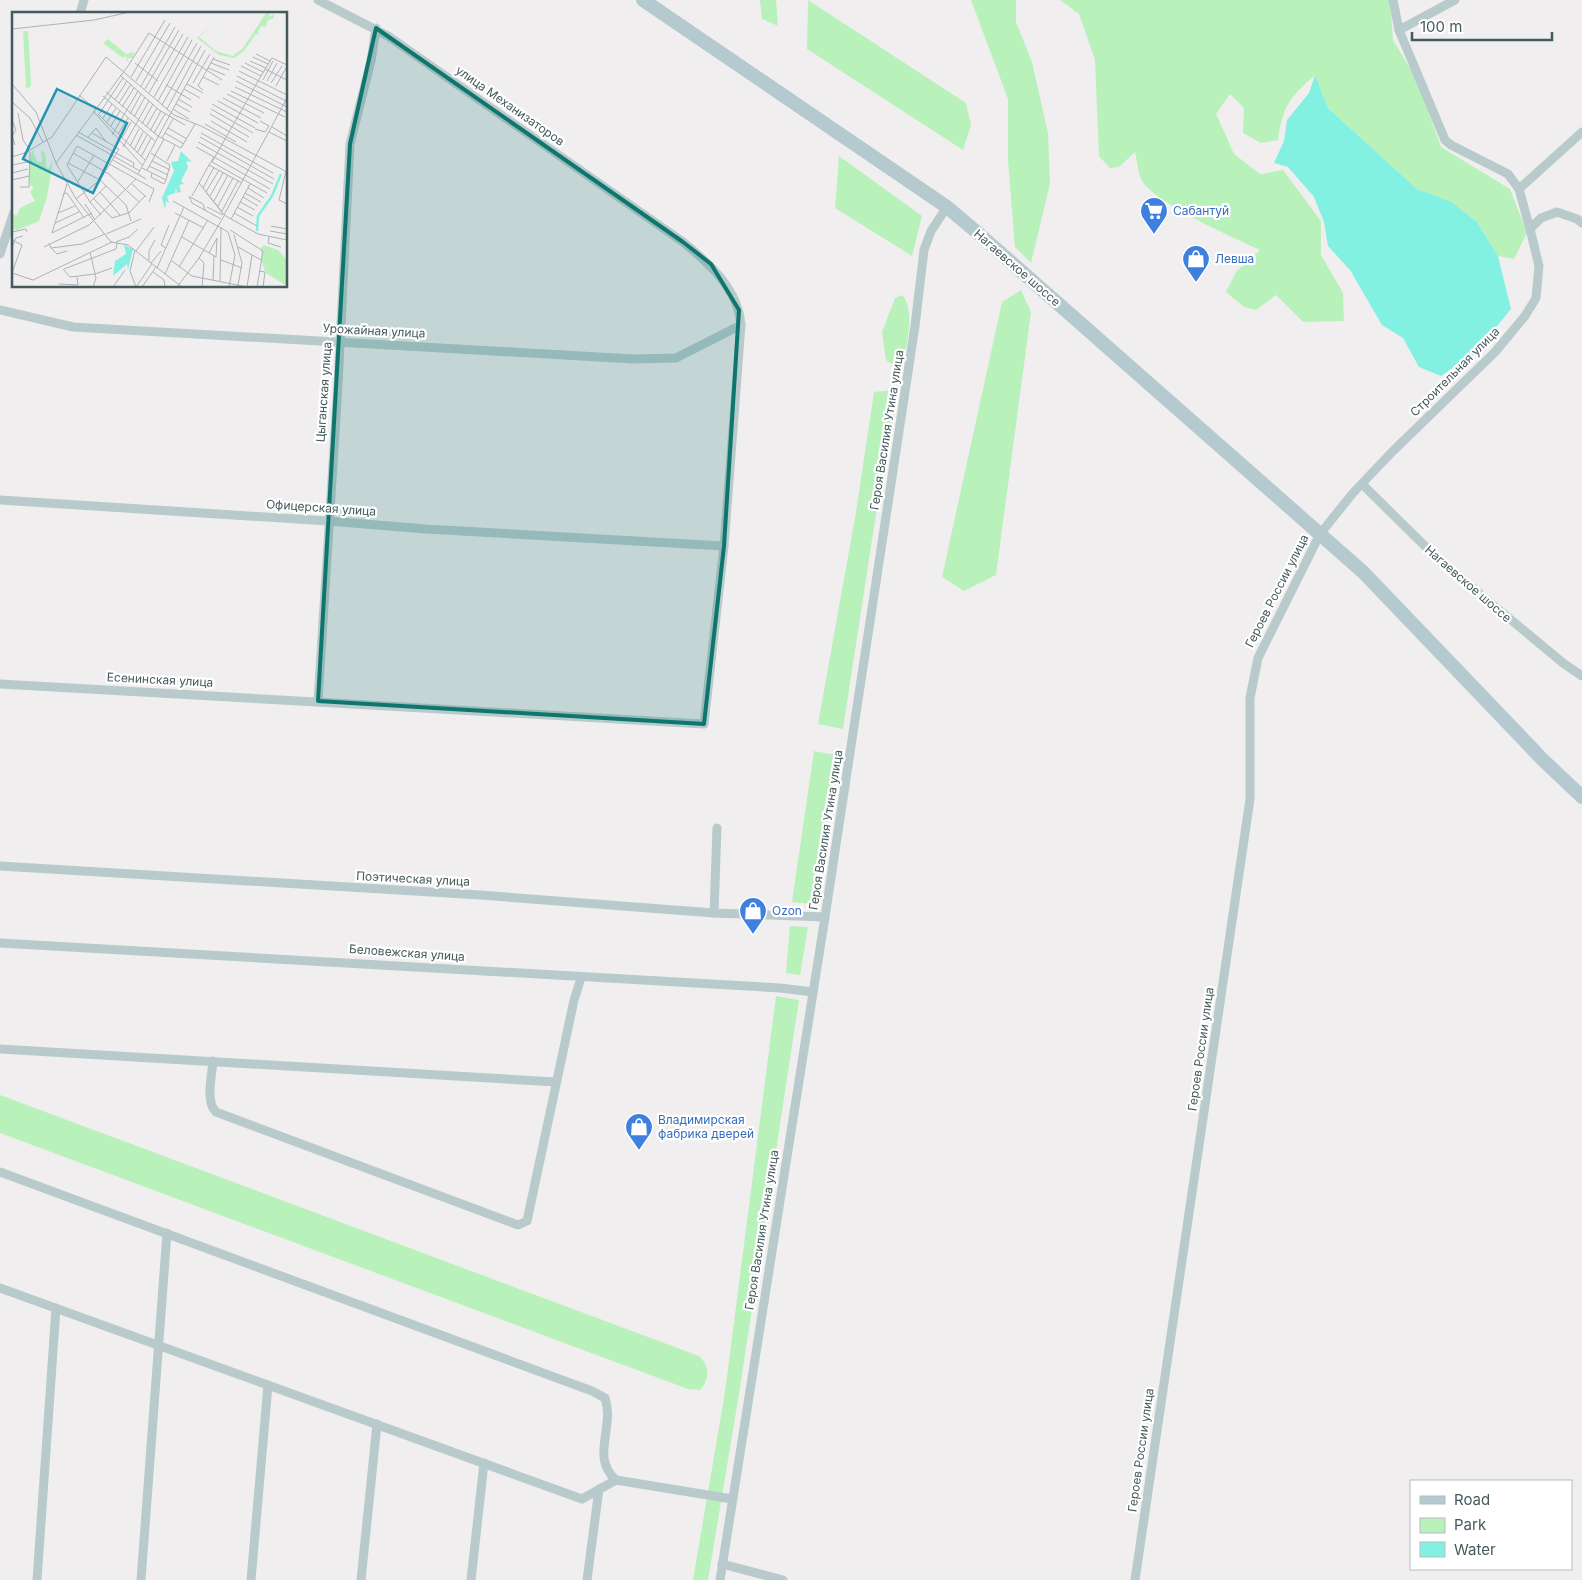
<svg xmlns="http://www.w3.org/2000/svg" width="1582" height="1580" viewBox="0 0 1582 1580" font-family="Inter,sans-serif">
  <style>
    .green { fill: #b9f1bb }
    .water { fill: #83f1e1 }
    .lines { fill: none; stroke-linecap: round; stroke-linejoin: round }
    .street { stroke: #b8cacc; stroke-width: 9 }
    .secondary { stroke: #b5cace; stroke-width: 14 }
    .marked { fill: #0f766e; fill-opacity: 0.2; stroke: #0f766e; stroke-width: 4; stroke-linejoin: round }
    .labels { text-anchor: middle; stroke-width: 4.5; stroke-linejoin: round; paint-order: stroke }
    .street-label { font-size: 12px; fill: #455a5c; stroke: #fff }
    .shop-label { font-size: 12px; fill: #366cbe; stroke: #fff; text-anchor: start }
    .inset-river { fill: none; stroke: #83f1e1; stroke-width: 2.5 }
    .inset-road { fill: none; stroke: #acb3b4; stroke-width: 1 }
    .view { fill: #2495b1; fill-opacity: 0.15; stroke: #2495b1; stroke-width: 2.5 }
    .inset-edge { fill: none; stroke: #455a5c; stroke-width: 2.5 }
  </style>
  <rect width="100%" height="100%" fill="#f1eeef"/>
  <!-- green -->
  <g class="green">
    <polygon points="760,0 776,0 778,26 762,19"/>
    <polygon points="808,0 966,103 971,125 963,150 807,49"/>
    <polygon points="971,0 1016,0 1016,22 1032,62 1048,133 1050,184 1031,263 1015,247 1008,160 1008,99"/>
    <path d="M1060,0H1390L1393,40L1416,78L1441,147L1510,189L1527,233L1514,259L1498,256L1477,222L1450,201L1417,189L1328,108L1315,75C1289,98 1283,106 1278,140L1261,143L1243,133L1244,108L1230,94L1216,114L1234,154L1260,174L1283,170L1321,221V255L1343,293L1344,321L1303,322L1276,295L1256,310L1244,307L1226,292L1236,272L1260,250C1235,238 1153,203 1141,179C1138,171 1137,160 1135,152L1119,167L1110,168L1099,156L1095,60L1079,14Z"/>
    <polygon points="839,156 922,216 912,256 835,208"/>
    <polygon points="1021,290 1031,312 996,575 964,591 942,577 1002,302"/>
    <path d="M902,295C916,309 906,352 901,370L886,360L882,332L895,298Z"/>
    <polygon points="895,390 843,729 818,724 856,512 874,392"/>
    <polygon points="814,751 835,755 812,904 792,902"/>
    <polygon points="790,926 808,927 800,975 786,973"/>
    <polygon points="776,996 799,1000 739,1394 708,1580 693,1580 725,1392"/>
    <path d="M0,1095L699,1356C710,1366 710,1379 700,1390L688,1389L0,1133Z"/>
  </g>
  <!-- water -->
  <polygon class="water" points="1315,75 1328,108 1417,189 1450,201 1477,222 1498,256 1511,309 1466,364 1458,364 1441,376 1419,367 1403,338 1382,325 1350,270 1328,246 1324,222 1314,197 1288,167 1274,163 1284,141 1287,120 1309,93"/>
  <g class="lines">
    <!-- street -->
    <g class="street">
      <polyline points="1393,0 1399,30 1445,140 1451,145 1508,174 1519,189"/>
      <polyline points="80,14 84,0"/>
      <polyline points="1399,30 1455,0"/>
      <polyline points="1530,229 1519,189 1582,132"/>
      <polyline points="0,254 14,212"/>
      <polyline points="0,310 73,327 633,359 676,358 741,325"/>
      <polyline points="1362,484 1439,560 1563,663 1582,676"/>
      <polyline points="0,500 328,521 426,529 724,546"/>
      <path d="M0,684L704,724L724,546L741,325C738,289 710,264 683,242L388,36L318,0"/>
      <polyline points="318,701 338,385 350,144 371,61 376,28"/>
      <polyline points="0,866 480,895 714,913 825,917"/>
      <polyline points="714,913 717,828"/>
      <polyline points="0,943 780,988 813,992"/>
      <polyline points="0,1049 556,1082"/>
      <path d="M213,1061C212,1076 205,1101 216,1112L518,1225L527,1221L574,1000L581,978"/>
      <path d="M0,1172L592,1391L605,1398C615,1428 590,1457 616,1480L732,1499"/>
      <polyline points="0,1288 582,1499 616,1480"/>
      <polyline points="722,1564 783,1580"/>
      <polyline points="37,1580 56,1308"/>
      <polyline points="141,1580 167,1233"/>
      <polyline points="251,1580 268,1385"/>
      <polyline points="361,1580 377,1424"/>
      <polyline points="471,1580 484,1463"/>
      <polyline points="587,1580 599,1489"/>
      <polyline points="720,1580 825,917 915,326 924,250 931,231 947,207"/>
      <polyline points="1135,1580 1250,799 1250,698 1258,658 1320,534 1353,493 1392,452 1495,352 1525,316 1536,298 1539,266 1530,229 1541,218 1557,212 1577,219 1582,223"/>
    </g>
    <!-- secondary -->
    <polyline class="secondary" points="643,0 947,207 979,234 1363,572 1543,760 1582,797"/>
  </g>
  <!-- marked area -->
  <path class="marked" d="M376,28L683,242L711,264L739,310L724,546L704,724L318,701L350,144Z"/>
  <!-- icons -->
  <defs>
    <symbol id="supermarket-pin" viewBox="-11 -11 22 30"><path d="M0 17L-7.5 6A9.5 9.5 0 1 1 7.5 6Z" fill="#3f7fe0" stroke="#fff"/><path d="M-6-5.5h2.5l.6 2H6L4.5 2H-2.5L-4.4-4H-6ZM-1.5 3.2a1.3 1.3 0 1 0 .1 0ZM3 3.2a1.3 1.3 0 1 0 .1 0Z" fill="#fff"/></symbol>
    <symbol id="shop-pin" viewBox="-11 -11 22 30"><path d="M0 17L-7.5 6A9.5 9.5 0 1 1 7.5 6Z" fill="#3f7fe0" stroke="#fff"/><path d="M-5-2.5h2.3a2.7 3.5 0 0 1 5.4 0H5L5.5 6h-11ZM-1.5-2.5h3a1.5 2.3 0 0 0-3 0Z" fill="#fff"/></symbol>
  </defs>
  <g fill-rule="evenodd">
    <use href="#supermarket-pin" x="1138" y="195" width="32" height="43"/>
    <use href="#shop-pin" x="1180" y="243" width="32" height="43"/>
    <use href="#shop-pin" x="737" y="895" width="32" height="43"/>
    <use href="#shop-pin" x="623" y="1111" width="32" height="43"/>
  </g>
  <g class="labels">
    <!-- street labels -->
    <g class="street-label">
      <text transform="translate(510 106) rotate(35)" y="4">улица Механизаторов</text>
      <text transform="translate(1017 268) rotate(41)" y="4">Нагаевское шоссе</text>
      <text transform="translate(374 331) rotate(3)" y="4">Урожайная улица</text>
      <text transform="translate(1455 372) rotate(-45)" y="4">Строительная улица</text>
      <text transform="translate(324 392) rotate(-86)" y="4">Цыганская улица</text>
      <text transform="translate(887 430) rotate(-81)" y="4">Героя Василия Утина улица</text>
      <text transform="translate(321 508) rotate(4)" y="4">Офицерская улица</text>
      <text transform="translate(1468 584) rotate(41)" y="4">Нагаевское шоссе</text>
      <text transform="translate(1277 591) rotate(-63)" y="4">Героев России улица</text>
      <text transform="translate(160 680) rotate(3)" y="4">Есенинская улица</text>
      <text transform="translate(826 830) rotate(-81)" y="4">Героя Василия Утина улица</text>
      <text transform="translate(413 879) rotate(3)" y="4">Поэтическая улица</text>
      <text transform="translate(407 953) rotate(4)" y="4">Беловежская улица</text>
      <text transform="translate(1201 1049) rotate(-82)" y="4">Героев России улица</text>
      <text transform="translate(762 1230) rotate(-81)" y="4">Героя Василия Утина улица</text>
      <text transform="translate(1141 1450) rotate(-82)" y="4">Героев России улица</text>
    </g>
    <!-- shop labels -->
    <g class="shop-label">
      <text x="1173" y="215">Сабантуй</text>
      <text x="1215" y="263">Левша</text>
      <text x="772" y="915">Ozon</text>
      <text x="658" y="1124">Владимирская<tspan x="658" dy="14">фабрика дверей</tspan></text>
    </g>
  </g>
  <!-- overview -->
  <g transform="translate(12 12)">
    <rect width="275" height="275" fill="#f1eeef"/>
    <path d="M255,0H259L256,6L261,2L262,6L255,9L254,15L249,14L246,20L248,23L244,22L232,39L222,46L207,43L185,26L205,8L187,25L204,39L221,44L231,36ZM11,19H16L18,50L19,74L14,77ZM96,27L114,42L122,40L121,46H114L118,51L114,48V43L111,46L91,31ZM20,137L25,149L30,150L29,138L33,141L35,159L41,148L35,185L27,209L6,218L0,217V203H5L8,196L23,189L18,180L22,175L18,173L17,156ZM252,233L266,238L275,248V274L254,261L250,251L249,236Z" fill="#b9f1bb"/>
    <path d="M169,139L180,150L174,149L176,155L169,169L172,172L167,173L169,180L165,181L164,175L163,181L155,184L157,191L152,188L154,190L153,197L150,186L162,159L159,150L166,149ZM112,233L121,237L116,258L115,252L101,264L103,249L114,242Z" fill="#83f1e1"/>
    <path class="inset-river" d="M245,219L246,204L260,184L269,162"/>
    <path class="inset-road" d="M0,17L82,8L118,0M137,21L210,68M244,42L258,49M241,45L256,52M201,47L218,53M238,49L254,56M123,51L146,69M199,51L217,58M233,51L251,60M229,54L249,64L200,150L255,181M196,56L213,63M253,57L275,68M227,59L275,83M108,63L147,98L173,113M225,64L274,89M249,64L260,46L275,53M119,65L153,8M191,65L207,73M251,68L261,49M124,69L158,11M224,69L275,95M255,69L265,51M181,71L198,42M259,71L270,54M0,72L24,100L44,151L64,187L99,230L116,233L170,275M175,72L191,81M154,73L179,88M129,74L163,15M264,74L274,56M223,75L275,100M133,77L167,18M172,77L188,86M191,78L186,74L202,45M219,79L273,105M94,80L146,124M137,81L171,22M215,82L252,101M67,83L83,97M91,84L143,129M142,85L176,25M211,86L249,106M166,87L180,95M103,88L115,69M146,89L180,28M206,89L246,111M0,90L18,106L31,130M107,91L119,72M164,92L178,100M200,92L243,116M150,93L185,31M110,95L122,76M155,97L189,34M161,97L177,107M199,97L241,121M81,99L131,154M6,101L11,128L18,138L40,125L94,45L162,103L191,115L275,160M86,102L133,148M87,102L111,66M118,102L129,82M198,102L237,125M122,105L133,85M91,106L100,92M0,108L4,118L0,124L3,133M199,109L235,130M95,110L104,96M130,112L141,92M193,112L224,130M99,114L108,99M134,115L145,96M260,115L275,124M156,116L175,127M243,117L253,120L257,114L248,109M138,119L149,99M66,120L122,151L121,155M257,120L275,129M142,121L153,102M153,121L172,132M189,121L261,161M106,122L116,106M64,123L128,159M100,123L126,79M146,124L169,136L183,112M76,125L84,116L94,130M188,125L262,167M110,126L119,110M150,126L161,107M186,130L261,172M118,134L127,117M111,135L137,89M184,135L202,145L197,153L230,171M122,138L131,120M61,141L97,162L114,178M125,141L135,123M0,145L18,139M129,145L139,126M202,145L258,177M101,148L134,167M140,149L158,158M155,149L163,133M44,151L116,54L137,21M56,151L88,168L114,193L119,209M0,153L20,149M137,154L156,163M130,156L154,168L158,153L139,141M135,158L152,127M274,159L267,188L275,192M0,161L16,157M140,161L139,165L152,172L154,168M126,162L193,38M0,168L17,164M65,171L82,143M187,171L194,180L207,158M120,172L134,185M8,175H17L18,140M191,176L202,155M236,176L252,186M114,178L127,190M88,180L108,203M233,181L249,190M51,182L55,181L72,206M73,182L55,153L65,134L142,177L137,190M73,182L78,190L94,174M177,184L180,191L209,207M180,184L197,153M198,184L211,161M178,185L191,192L193,198M231,185L246,194M64,187L88,168L107,137L80,121M82,187L100,206L116,201M161,189L216,220L223,243L217,275M202,189L216,163M78,190L89,203M228,190L243,198M73,192L83,208M206,194L221,166M195,195L211,203M225,195L241,204M210,199L226,169M46,201L63,194M117,201L133,184M163,201L192,216M211,201L194,180L212,203M222,201L245,214M212,203L275,86M212,203L246,222L275,228M219,207L238,172M43,211L67,200M259,214L275,217M218,218L251,239L245,275M258,219L275,222M0,220L14,217L15,220M40,221L55,172M40,221L80,201M94,222L129,207M222,223L230,251L226,273M170,225L204,245L205,226M257,225L256,231L269,235M0,228L10,233L0,261M104,230L117,225L126,217M37,231L39,236L70,232L93,222M0,235L4,226L11,224M32,235L77,213L124,167M226,235L249,248M39,236L45,242L55,239M154,236L149,233L157,213M123,238L118,259L124,275L140,252M124,239L142,215M78,240L84,266L81,275M197,241L205,226M187,246L192,251L190,275M209,248L230,256M137,249V239L143,228M160,249L180,264L235,275M139,251L149,239M167,255L196,208M145,256L172,195M51,257L58,265L83,262M52,257L104,237L105,231M247,259L253,260L251,275M141,260L152,268L153,275M0,261L21,268M83,262L100,256M153,262L177,208M21,268L100,230M201,269L202,244M208,270L209,215M47,272L66,273L65,265M101,275L113,258M130,275L144,255M165,275L187,246L212,204M235,275L240,243"/>
    <path class="view" d="M45,77L115,111L81,181L11,147Z"/>
    <rect width="275" height="275" class="inset-edge"/>
  </g>
  <!-- legend -->
  <rect x="1410" y="1480" width="162" height="90" fill="#ffffff" stroke="#b5bdbe"/>
  <rect x="1420" y="1496" width="25" height="8" fill="#b5cace" stroke="#b5bdbe"/>
  <text x="1454" y="1505" font-size="15" fill="#455a5c">Road</text>
  <rect x="1420" y="1518" width="25" height="15" fill="#b9f1bb" stroke="#b5bdbe"/>
  <text x="1454" y="1530" font-size="15" fill="#455a5c">Park</text>
  <rect x="1420" y="1542" width="25" height="15" fill="#83f1e1" stroke="#b5bdbe"/>
  <text x="1454" y="1555" font-size="15" fill="#455a5c">Water</text>
  <!-- scale -->
  <path d="M1412 32v8h140v-8" fill="none" stroke="#455a5c" stroke-width="2.5"/>
  <text x="1420" y="32" font-size="15" fill="#455a5c" stroke="#ffffff" stroke-width="4" paint-order="stroke">100 m</text>
</svg>
